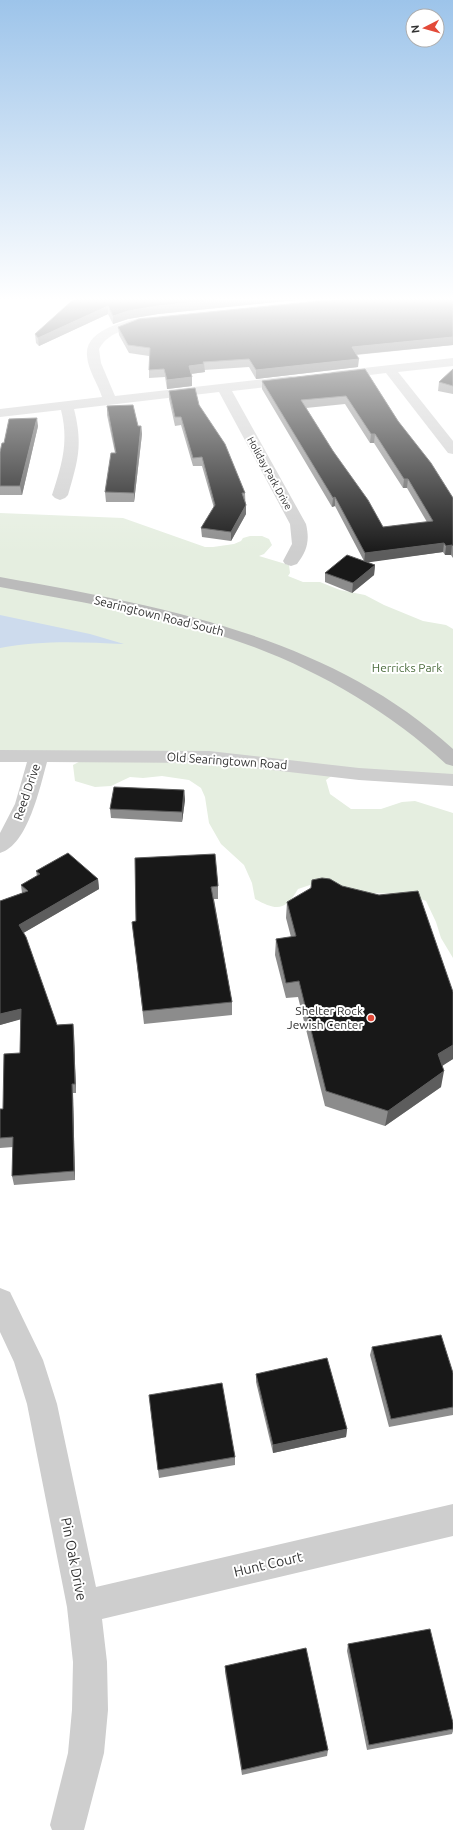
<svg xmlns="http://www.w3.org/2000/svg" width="453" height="1830" viewBox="0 0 453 1830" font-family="Ubuntu,sans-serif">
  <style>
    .green { fill: #e5eee0 }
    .water { fill: #cddbed }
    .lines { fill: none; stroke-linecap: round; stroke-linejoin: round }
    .street { fill: #cecece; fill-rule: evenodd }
    .secondary { fill: #bbb; fill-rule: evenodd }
    .wall { fill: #8c8c8c; fill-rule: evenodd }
    .shaded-wall { fill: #5d5d5d }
    .building { fill: #181818; stroke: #5d5d5d; fill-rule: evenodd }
    .poi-dot { fill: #e34a39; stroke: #fff; stroke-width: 1.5 }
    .labels { text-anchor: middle; stroke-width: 4; stroke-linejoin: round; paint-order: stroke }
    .far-street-label { font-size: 10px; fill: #313131; stroke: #fff }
    .street-label { font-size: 12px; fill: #313131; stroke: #fff }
    .park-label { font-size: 12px; fill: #4c6d3e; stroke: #fff }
    .poi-label { font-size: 12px; fill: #313131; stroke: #fff; text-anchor: end }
    .near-street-label { font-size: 14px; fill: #313131; stroke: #fff }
  </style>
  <rect width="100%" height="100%" fill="#fff"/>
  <!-- green -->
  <path class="green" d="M0,513L123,518L205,547H213L234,544L241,541L243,538L250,536H262L269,539L272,545L264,554L259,556L289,565L290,573L288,576L303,582H320L340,590L365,595L384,605L423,621L446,625L453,629V780L338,771L326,780L330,794L351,809H381L402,802L415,801L453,813V958L441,938L436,922L426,901L408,894L367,893L319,882L298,889C285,911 277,911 255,899L252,883L244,865L221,844L209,823L205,797L201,788L189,780L162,776L143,778L130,777L111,786L95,787L75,781L73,765L90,756H0Z"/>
  <!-- water -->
  <path class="water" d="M0,615L90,634L124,644C82,642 41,640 0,648Z"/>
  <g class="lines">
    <!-- street -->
    <g class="street">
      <path d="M147,317L151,318L153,321L151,324C133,328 109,330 99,349L101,363L115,396L291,376L296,377L298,380L296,383L291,384L232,391L306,524C310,541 307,551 297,564L291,566L285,564L283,561L292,544L290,524L219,392L74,409C83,445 78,460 68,495L65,498L60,500L55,498L52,495C62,464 69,442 61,410L0,417V409L102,397C98,384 88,370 87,356C84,329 128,320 147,317Z"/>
      <polygon points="453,358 453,366 398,372 453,441 453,454 448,453 386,373 337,379 332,378 330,375 332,372 337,371"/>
      <path d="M0,750L209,751L359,768L453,774V786L359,780L209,763L47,762C40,787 28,845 0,853V833L15,804L27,762H0Z"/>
      <polygon points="0,1288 10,1292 43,1360 57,1404 96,1587 453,1504 453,1536 102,1619 107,1662 108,1710 104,1753 84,1830 52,1830 50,1825 68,1753 72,1710 73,1662 67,1607 27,1404 14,1362 0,1332"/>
    </g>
    <!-- secondary -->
    <path class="secondary" d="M0,577C160,606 328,635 453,749V766L446,764C382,705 302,661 219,635C148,612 73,601 0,587Z"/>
  </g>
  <!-- wall -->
  <g class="wall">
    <polygon points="75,298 316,298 158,314 128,319 113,324 108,314 39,346 36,343 35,334"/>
    <polygon points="453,298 453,345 356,355 358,367 256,379 249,367 204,370 205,372 191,374 192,377 192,386 167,389 165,377 149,378 149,356 129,353 119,335 118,327"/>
    <path d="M365,369L398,421L453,498V558L451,555H445L443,552L366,562L375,565L374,575L352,593L325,582V573L364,561L335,506L332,507L262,389V381ZM345,404L370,443H374L403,488H407L427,522L383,527L333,451L306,408Z"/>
    <polygon points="453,369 453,394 438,391 439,382"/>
    <polygon points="169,391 199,405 245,493 246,514 231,541 202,537 201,528 214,508 202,466 193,466 181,425 175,426 169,399"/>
    <polygon points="107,406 138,426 141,426 142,434 134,502 106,502 105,492 115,453 107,415"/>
    <polygon points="38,426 22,495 0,495 0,452 4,443"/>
    <polygon points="184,790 185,800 182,822 111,818 110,809"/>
    <polygon points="135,858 218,886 218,899 214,899 232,1002 232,1015 144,1024 132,922 136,921"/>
    <polygon points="36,871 98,879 99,889 23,933 57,1025 73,1024 74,1034 76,1093 73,1093 75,1180 14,1185 12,1176 13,1147 0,1148 0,1109 3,1109 20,1053 20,1019 0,1025 0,901 22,893 21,885 37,876"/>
    <polygon points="287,902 453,992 453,1059 442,1065 441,1087 385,1126 325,1106 298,997 286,998 275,955 276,939 291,937 286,918"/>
    <polygon points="372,1347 453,1373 453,1415 389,1427 370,1355"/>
    <polygon points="256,1374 347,1429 346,1437 273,1453 256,1382"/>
    <polygon points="150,1403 235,1457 235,1465 159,1478"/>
    <polygon points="348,1644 453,1723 453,1731 452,1734 367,1750 347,1651"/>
    <polygon points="225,1666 328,1750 327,1756 242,1775 225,1672"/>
  </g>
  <!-- shaded-wall -->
  <g class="shaded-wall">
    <polygon points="234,298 316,298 158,314 128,319 113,324 113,316 128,311 157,306"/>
    <polygon points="108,306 108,314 39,346 38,338"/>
    <polygon points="453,337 453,345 351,355 352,347"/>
    <polygon points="359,359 358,367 256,379 256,370"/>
    <polygon points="204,364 205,372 190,374 189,366"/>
    <polygon points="192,377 192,386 167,389 167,380"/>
    <polygon points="37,418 38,426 22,495 20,486"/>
    <polygon points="141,426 142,434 134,502 134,493"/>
    <polygon points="371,434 375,434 374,443 370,443"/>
    <polygon points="404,479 408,479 407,488 403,488"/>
    <polygon points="335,497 335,506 332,507 333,498"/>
    <polygon points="246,505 246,514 231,541 231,532"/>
    <polygon points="444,543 443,552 364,563 365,553"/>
    <polygon points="452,545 451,555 445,555 446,546"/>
    <polygon points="375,565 374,575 352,593 353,583"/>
    <polygon points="184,790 185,800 182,822 182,812"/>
    <polygon points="98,879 99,889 20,935 19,925"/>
    <polygon points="21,1009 22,1019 0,1025 0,1014"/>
    <polygon points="73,1024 74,1034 76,1093 75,1084"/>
    <polygon points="453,1045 453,1059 436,1070 438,1054"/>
    <polygon points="444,1071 441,1087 385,1126 388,1111"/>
    <polygon points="72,1084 73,1093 75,1180 74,1171"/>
    <polygon points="347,1429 346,1437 273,1453 273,1445"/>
  </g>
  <!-- building -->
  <g class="building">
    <polygon points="75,298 234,298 157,306 128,311 113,316 108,306 38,338 35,334"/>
    <polygon points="349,298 453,298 453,337 352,347 359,359 256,370 249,359 203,362 204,364 189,366 192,377 167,380 164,369 149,370 150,348 128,345 118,327 139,319"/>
    <path d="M365,369L398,421L431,463L453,498V546L452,545L446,546L444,543L365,553L335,497L333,498L262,381ZM346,396L371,434H375L404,479H408L433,521L383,527L368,500L333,451L301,400Z"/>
    <polygon points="453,369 453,386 439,382"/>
    <polygon points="195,388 199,405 225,444 245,493 242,493 246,505 231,532 201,528 215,505 202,457 193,458 181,417 175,417 169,391"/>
    <polygon points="133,405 138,426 141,426 134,493 105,492 111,453 116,453 107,406"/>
    <polygon points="37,418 20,486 0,486 0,452 2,443 4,443 9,419"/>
    <polygon points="347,555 375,565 353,583 325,573"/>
    <polygon points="114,787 184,790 182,812 110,809"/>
    <polygon points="68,853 98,879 19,925 26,937 57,1025 73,1024 75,1084 72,1084 74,1171 12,1176 13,1137 0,1138 0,1109 3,1109 4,1054 20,1053 21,1009 0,1014 0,901 28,891 21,885 40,874 36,871"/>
    <polygon points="215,854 218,886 211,887 232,1002 143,1011 132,922 136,921 135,858"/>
    <polygon points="322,878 330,879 342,886 379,895 418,891 453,992 453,1045 438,1054 444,1071 388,1111 326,1091 299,981 286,983 276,939 296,936 287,902 311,888 312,880"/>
    <polygon points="441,1335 453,1373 453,1407 391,1419 372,1347"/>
    <polygon points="327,1358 347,1429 273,1445 256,1374"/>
    <polygon points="222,1383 235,1457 158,1470 149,1395"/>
    <polygon points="430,1629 453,1723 453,1729 369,1745 348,1644"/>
    <polygon points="306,1648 328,1750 242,1770 225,1666"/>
  </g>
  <!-- sky -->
  <linearGradient id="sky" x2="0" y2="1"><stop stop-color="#9dc4ea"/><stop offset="0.54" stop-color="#fff"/><stop offset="1" stop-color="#fff" stop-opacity="0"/></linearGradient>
  <rect width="453" height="554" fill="url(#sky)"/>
  <!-- markers -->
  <circle class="poi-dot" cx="371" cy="1018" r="4"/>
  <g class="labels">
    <!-- far-street labels -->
    <g class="far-street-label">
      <text transform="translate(270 473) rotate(61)" y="4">Holiday Park Drive</text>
    </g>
    <!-- street labels -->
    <g class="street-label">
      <text transform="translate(159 616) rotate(14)" y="4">Searingtown Road South</text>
      <text transform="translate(227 761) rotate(4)" y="4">Old Searingtown Road</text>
      <text transform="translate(27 792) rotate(-71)" y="4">Reed Drive</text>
    </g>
    <!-- park labels -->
    <g class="park-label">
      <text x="407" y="672">Herricks Park</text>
    </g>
    <!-- poi labels -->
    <g class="poi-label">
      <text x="363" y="1015">Shelter Rock<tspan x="363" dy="14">Jewish Center</tspan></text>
    </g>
    <!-- near-street labels -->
    <g class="near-street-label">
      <text transform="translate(74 1559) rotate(79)" y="5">Pin Oak Drive</text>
      <text transform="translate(268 1564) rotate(-13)" y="5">Hunt Court</text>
    </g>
  </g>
  <!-- north arrow -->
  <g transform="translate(425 28) rotate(264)"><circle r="19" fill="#ffffff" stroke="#adadad"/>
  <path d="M0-3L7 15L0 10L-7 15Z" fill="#e34a39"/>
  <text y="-6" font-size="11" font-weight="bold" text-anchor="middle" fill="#313131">N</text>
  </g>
</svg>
